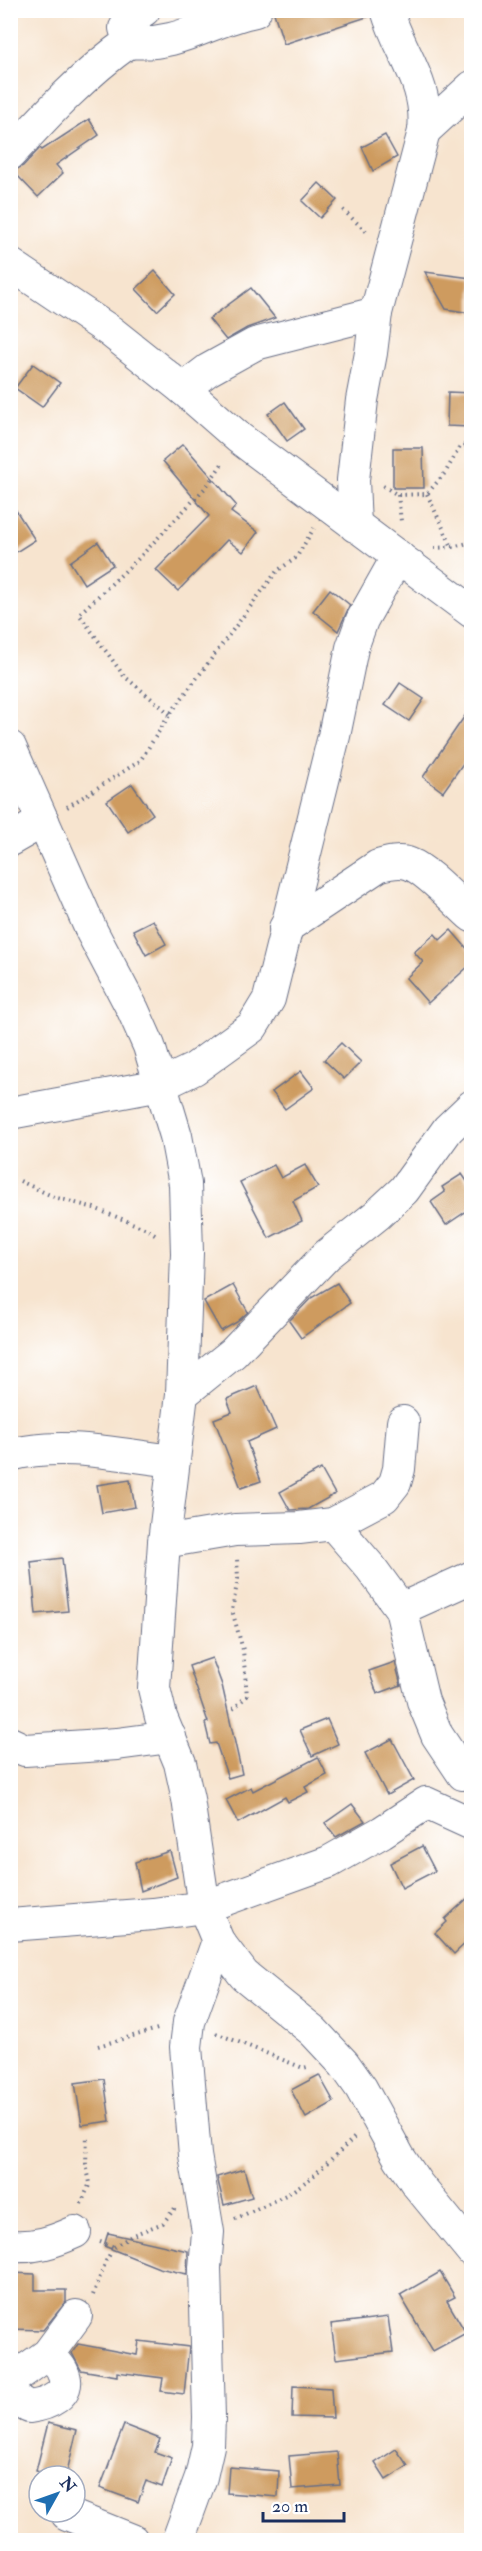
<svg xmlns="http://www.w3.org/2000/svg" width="482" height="2551" viewBox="0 0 482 2551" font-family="'IM FELL Double Pica',serif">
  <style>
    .building { fill: #ce9b5e }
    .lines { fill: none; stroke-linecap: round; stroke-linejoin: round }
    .minor-casing { stroke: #686e86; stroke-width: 34 }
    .path { stroke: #686e86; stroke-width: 4; stroke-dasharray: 1.5 4.5; stroke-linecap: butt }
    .minor { stroke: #fff; stroke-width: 32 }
  </style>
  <rect width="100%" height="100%" fill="#fff"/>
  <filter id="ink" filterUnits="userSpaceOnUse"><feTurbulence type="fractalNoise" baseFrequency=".0167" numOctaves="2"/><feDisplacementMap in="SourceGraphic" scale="12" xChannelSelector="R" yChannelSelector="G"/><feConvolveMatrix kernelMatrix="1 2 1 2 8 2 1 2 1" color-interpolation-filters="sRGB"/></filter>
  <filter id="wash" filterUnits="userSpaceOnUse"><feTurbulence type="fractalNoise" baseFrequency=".008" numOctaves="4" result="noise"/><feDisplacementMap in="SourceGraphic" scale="24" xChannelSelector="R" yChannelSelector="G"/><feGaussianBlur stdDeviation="1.35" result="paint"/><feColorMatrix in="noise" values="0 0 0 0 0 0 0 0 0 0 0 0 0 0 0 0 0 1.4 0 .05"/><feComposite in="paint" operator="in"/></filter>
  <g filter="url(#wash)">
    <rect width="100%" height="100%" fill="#f7e4cf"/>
    <g id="blocks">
      <!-- building -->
      <g class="building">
        <polygon points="273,10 370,10 370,16 284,44"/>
        <polygon points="89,119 99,135 56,165 63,173 38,197 13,171 23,166 40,148 42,150"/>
        <polygon points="385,135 397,157 373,171 362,147"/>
        <polygon points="319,183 337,200 320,218 302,201"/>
        <polygon points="155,271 175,294 157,311 136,289"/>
        <polygon points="425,272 471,278 471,313 446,309"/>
        <polygon points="251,288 275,318 247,328 226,340 209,319"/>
        <polygon points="33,364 60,383 42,407 15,388"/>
        <polygon points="448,392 471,393 471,427 447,426"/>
        <polygon points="285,402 304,429 287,441 268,414"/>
        <polygon points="183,444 236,505 231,512 258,532 243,552 227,540 178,591 156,570 209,516 163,461"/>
        <polygon points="393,448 423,448 424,488 393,488"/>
        <polygon points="10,501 35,540 10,556"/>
        <polygon points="98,542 113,565 84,584 70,562"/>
        <polygon points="330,589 350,605 338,631 313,611"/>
        <polygon points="400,683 424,699 409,721 385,705"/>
        <polygon points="471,707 471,752 443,792 423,777"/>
        <polygon points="132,784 153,814 128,832 107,801"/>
        <polygon points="153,920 166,944 146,955 133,930"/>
        <polygon points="451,930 471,953 471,964 428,1003 406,978 423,962 414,952 435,934 440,940"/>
        <polygon points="341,1043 361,1062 344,1079 324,1060"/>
        <polygon points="301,1071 314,1088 285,1109 272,1092"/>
        <polygon points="274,1165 281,1178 305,1165 318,1187 293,1201 302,1221 269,1238 240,1182"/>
        <polygon points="462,1174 471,1187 471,1208 446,1225 431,1202 445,1192 442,1187"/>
        <polygon points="337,1283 350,1303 301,1338 289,1321 311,1298"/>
        <polygon points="233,1285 248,1312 237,1322 221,1331 204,1301"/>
        <polygon points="257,1386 276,1429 247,1442 261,1481 241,1488 214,1419 232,1412 227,1399"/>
        <polygon points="321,1469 335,1494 308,1509 290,1510 280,1492"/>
        <polygon points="130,1480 135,1507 102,1513 97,1485"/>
        <polygon points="62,1558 68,1611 36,1614 31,1562"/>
        <polygon points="212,1658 222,1685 242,1774 228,1778 216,1743 210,1744 205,1723 208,1722 189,1666"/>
        <polygon points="395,1662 401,1685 377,1694 369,1671"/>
        <polygon points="327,1719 338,1744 312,1756 300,1730"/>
        <polygon points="392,1739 414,1780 387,1795 365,1753"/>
        <polygon points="318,1757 327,1775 305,1787 308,1792 288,1802 285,1797 238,1823 226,1800 251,1787 253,1791"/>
        <polygon points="352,1804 365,1821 336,1837 325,1823"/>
        <polygon points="422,1846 435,1871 402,1888 390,1863"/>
        <polygon points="170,1851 177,1877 141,1891 135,1862"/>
        <polygon points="471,1895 471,1938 454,1954 435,1933 447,1922 445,1919"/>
        <polygon points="319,2075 334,2102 306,2118 291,2090"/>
        <polygon points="104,2079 110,2121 82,2125 75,2083"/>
        <polygon points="244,2169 252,2197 224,2205 217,2177"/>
        <polygon points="108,2233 188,2251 187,2274 159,2268 104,2246"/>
        <polygon points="440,2272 455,2297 447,2301 466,2333 433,2351 400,2295"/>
        <polygon points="10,2273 35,2274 35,2290 66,2290 66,2302 43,2330 10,2329"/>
        <polygon points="388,2317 393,2352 336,2359 331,2324"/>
        <polygon points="139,2341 189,2347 184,2394 161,2391 163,2378 117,2372 117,2376 81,2370 72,2353 78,2344 137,2355"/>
        <polygon points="293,2386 331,2388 333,2418 292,2417"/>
        <polygon points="48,2423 77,2430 66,2476 54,2476 36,2471"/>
        <polygon points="124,2425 160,2439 155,2452 172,2458 162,2487 146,2481 138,2502 100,2488"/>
        <polygon points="396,2449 408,2466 386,2480 375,2463"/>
        <polygon points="337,2452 340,2485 292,2489 289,2456"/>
        <polygon points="229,2467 279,2471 278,2497 227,2493"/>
      </g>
    </g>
  </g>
  <g filter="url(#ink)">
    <use href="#blocks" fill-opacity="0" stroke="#686e86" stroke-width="1.5"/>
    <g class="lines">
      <defs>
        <g id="minor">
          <path d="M129,42C180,47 209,20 255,11"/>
          <polyline points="424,131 472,87"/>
          <path d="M10,154C47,114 85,73 129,42L125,28L132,18L144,10"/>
          <polyline points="10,264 110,331 183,389 239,438 472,612"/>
          <polyline points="183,389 208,370 255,344 376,313"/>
          <path d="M355,526L353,480L362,400L371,353L376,313L424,131C429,83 400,54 387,10"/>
          <polyline points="10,747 92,932 133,1010 149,1046 176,1136 185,1184 187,1253 182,1394 164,1542 154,1688 161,1717 180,1763 188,1799 204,1907 218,1941 244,1975 313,2031 344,2064 361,2088 399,2157 417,2184 472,2251"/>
          <polyline points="10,840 43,821"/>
          <path d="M285,928L378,866C388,863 400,860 410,864C427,870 457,903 472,916"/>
          <polyline points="10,1113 161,1085 194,1069 252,1027 269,999 334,736 352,648 362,620 398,556"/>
          <polyline points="182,1394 233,1353 327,1255 377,1215 404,1190 448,1129 472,1106"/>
          <path d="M10,1455C63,1441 120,1455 173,1461"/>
          <polyline points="333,1524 371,1568 401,1609 423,1701 437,1735 463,1774"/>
          <polyline points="164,1542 235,1530 299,1528 333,1524 384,1497 395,1483 399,1469 403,1422"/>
          <polyline points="401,1609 472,1577"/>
          <polyline points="10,1743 25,1750 117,1744 170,1737"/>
          <polyline points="10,1925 153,1914 204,1907 329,1862 382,1832 426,1803 472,1824"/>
          <path d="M10,2246C35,2248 53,2242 75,2232"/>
          <polyline points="10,2381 48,2354 76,2316"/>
          <path d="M10,2396L29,2407C46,2405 73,2395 63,2373C61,2366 53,2360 48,2354"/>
          <polyline points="67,2514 132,2540"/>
          <polyline points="178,2540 201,2477 208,2446 209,2417 205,2268 208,2232 195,2155 186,2047 189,2022 218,1941"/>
        </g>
      </defs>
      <!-- minor casing -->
      <use href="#minor" class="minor-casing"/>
      <!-- path -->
      <g class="path">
        <polyline points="343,210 368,233"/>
        <polyline points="383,486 398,495 427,494 445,473 460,447 472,442"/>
        <polyline points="427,494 452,547"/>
        <polyline points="398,495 401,521"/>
        <polyline points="434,548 452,547 472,542"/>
        <polyline points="170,714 124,676 79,614 138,559 206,487 224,461"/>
        <polyline points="67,807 140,761 170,714 277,571 296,558 314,528"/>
        <polyline points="20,1181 54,1197 94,1208 147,1229 158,1236"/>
        <polyline points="10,1695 19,1693"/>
        <polyline points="233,1709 247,1696 243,1650 232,1610 238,1579 237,1558"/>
        <polyline points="216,2033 303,2068 307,2067"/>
        <polyline points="98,2046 161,2028"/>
        <polyline points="81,2204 90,2183 86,2164 87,2135"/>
        <polyline points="235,2219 288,2194 311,2178 356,2136"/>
        <polyline points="114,2247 133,2235 163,2223 175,2208"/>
        <polyline points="93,2295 106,2261 114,2247 100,2242"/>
      </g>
      <!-- minor -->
      <use href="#minor" class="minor"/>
    </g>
  </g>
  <!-- margin -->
  <rect width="482" height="2551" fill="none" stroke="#fff" stroke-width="36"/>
  <!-- north arrow -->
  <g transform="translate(57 2494) rotate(50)"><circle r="28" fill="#ffffff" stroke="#a4acbf" stroke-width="1.5"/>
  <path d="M0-4.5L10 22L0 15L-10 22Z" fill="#1f6fb2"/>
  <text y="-9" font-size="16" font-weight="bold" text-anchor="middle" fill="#1b2f5e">N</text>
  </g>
  <!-- scale -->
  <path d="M263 2512v9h81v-9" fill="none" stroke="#1b2f5e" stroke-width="3"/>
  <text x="272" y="2512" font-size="18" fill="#1b2f5e" stroke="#ffffff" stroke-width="4.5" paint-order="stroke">20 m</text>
</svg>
